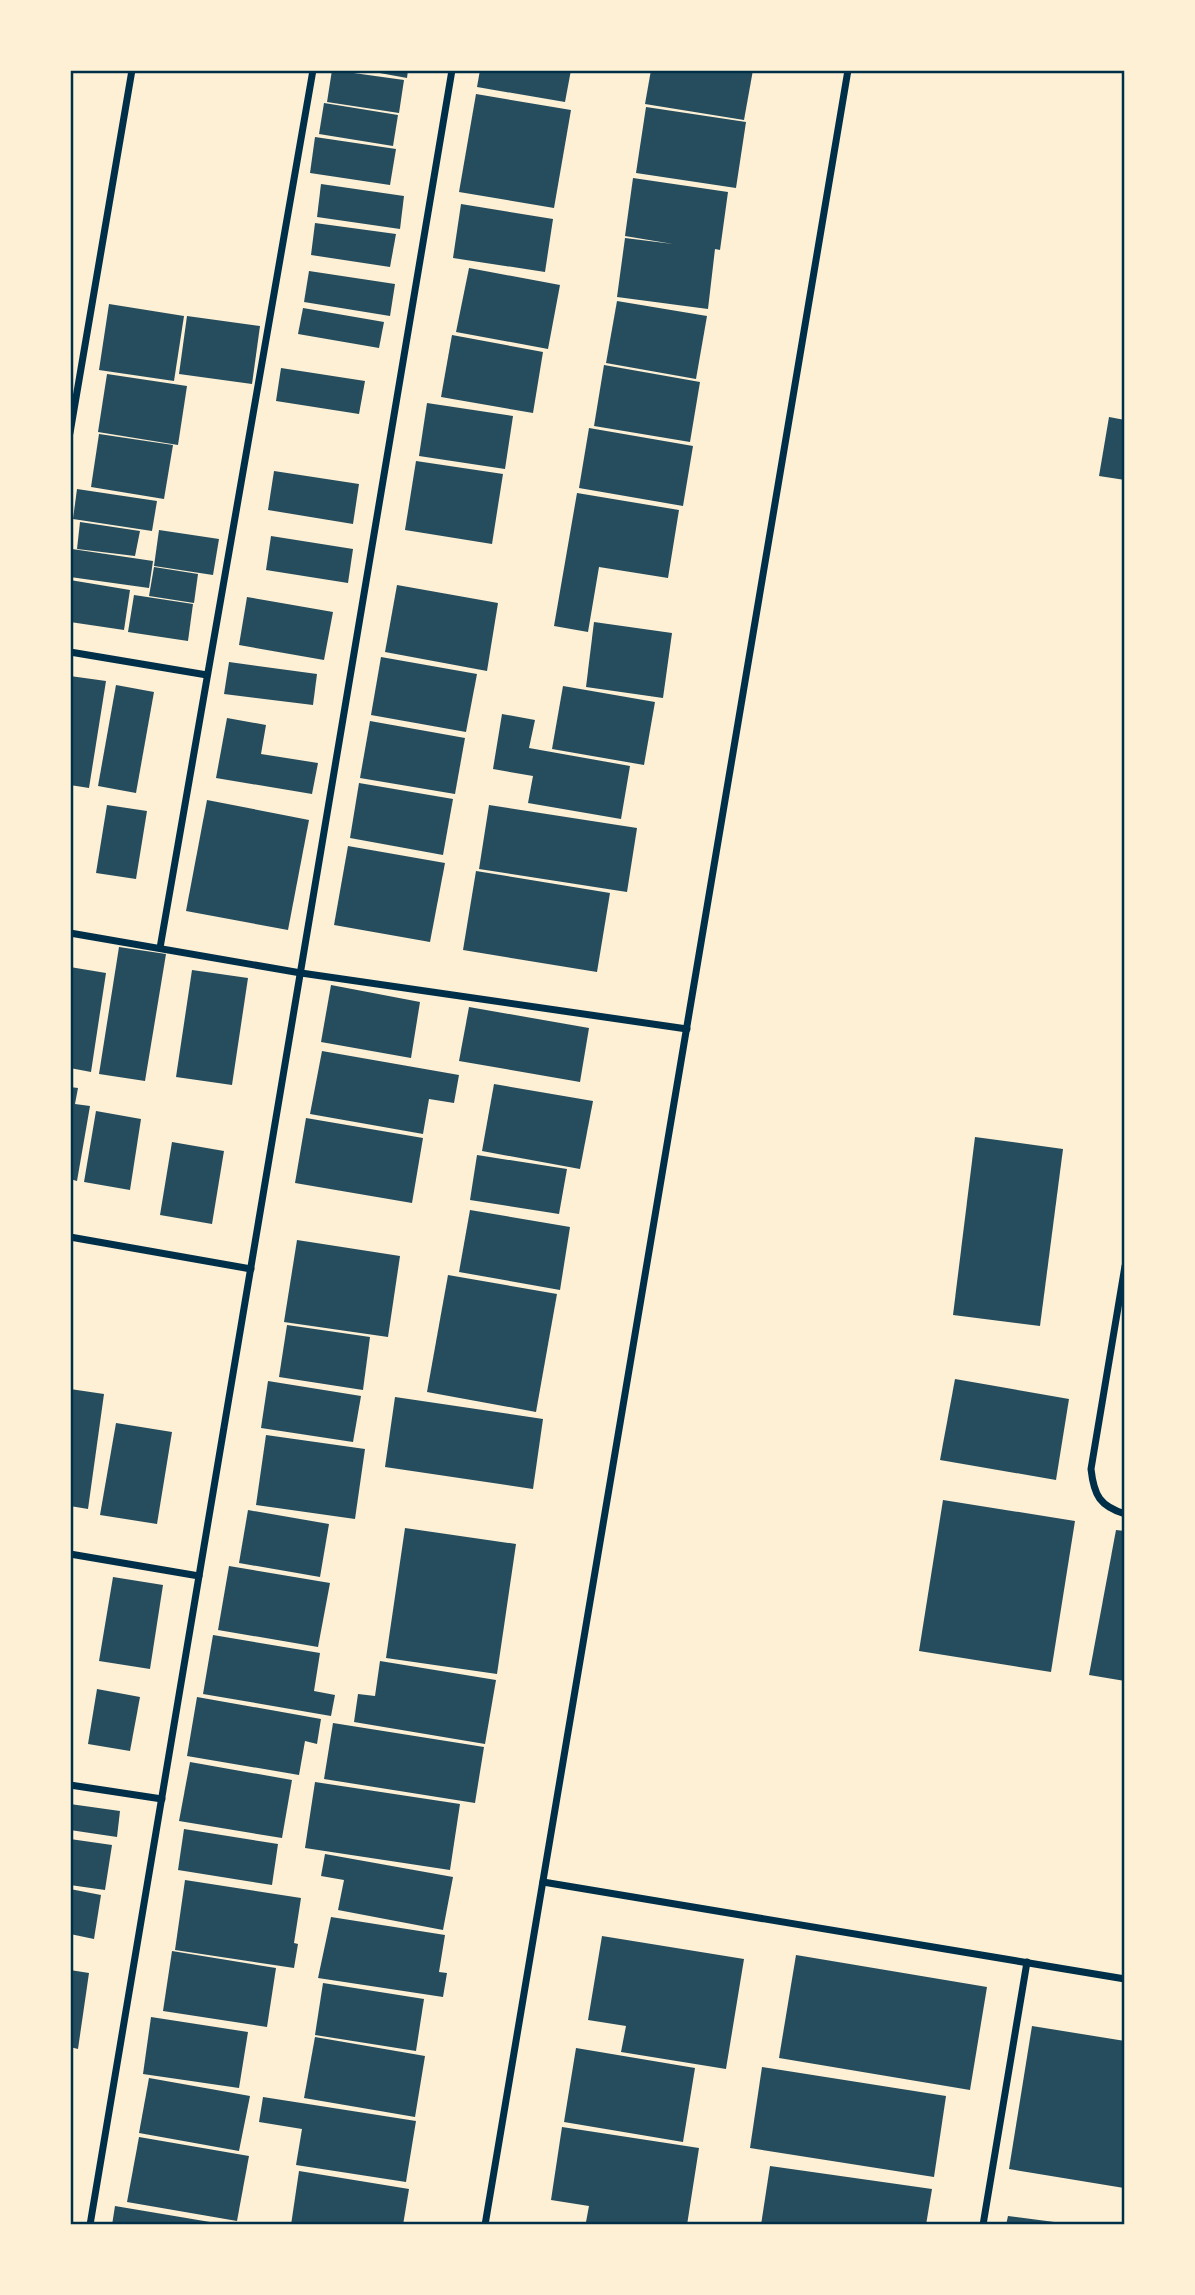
<svg xmlns="http://www.w3.org/2000/svg" width="1195" height="2295" viewBox="0 0 1195 2295" font-family="Signika,sans-serif">
  <style>
    .building { fill: #264d5e }
    .lines { fill: none; stroke-linecap: round; stroke-linejoin: round }
    .minor { stroke: #003049; stroke-width: 7 }
    .neatline { fill: none; stroke: #003049; stroke-width: 2.5 }
  </style>
  <rect width="100%" height="100%" fill="#fdf0d5"/>
  <!-- building -->
  <g class="building">
    <polygon points="332,70 404,80 399,113 327,102"/>
    <polygon points="363,70 408,70 407,78"/>
    <polygon points="480,70 571,70 565,102 477,87"/>
    <polygon points="651,70 753,70 744,120 645,104"/>
    <polygon points="476,94 571,110 554,208 459,192"/>
    <polygon points="324,103 398,115 393,146 319,134"/>
    <polygon points="646,107 746,122 736,188 636,173"/>
    <polygon points="315,137 396,149 390,185 310,173"/>
    <polygon points="633,178 728,192 720,250 715,249 708,309 617,297 625,238 673,244 625,236"/>
    <polygon points="321,184 404,196 400,229 317,217"/>
    <polygon points="461,204 553,219 545,272 453,258"/>
    <polygon points="315,223 396,234 390,267 311,255"/>
    <polygon points="469,268 560,285 548,349 456,332"/>
    <polygon points="309,271 395,284 390,316 304,302"/>
    <polygon points="617,301 707,316 696,379 606,363"/>
    <polygon points="109,304 184,316 174,381 99,370"/>
    <polygon points="303,308 384,322 379,348 298,334"/>
    <polygon points="187,316 260,326 252,384 179,374"/>
    <polygon points="452,335 543,352 533,413 441,397"/>
    <polygon points="604,365 700,382 690,442 594,426"/>
    <polygon points="281,368 365,381 359,414 276,401"/>
    <polygon points="107,374 187,386 178,445 98,432"/>
    <polygon points="427,403 513,416 505,469 419,456"/>
    <polygon points="1109,417 1125,420 1125,480 1099,476"/>
    <polygon points="589,428 693,446 683,506 579,488"/>
    <polygon points="99,434 173,445 164,499 91,487"/>
    <polygon points="416,461 503,474 492,544 405,530"/>
    <polygon points="274,471 359,484 353,524 268,510"/>
    <polygon points="77,489 157,501 152,531 73,519"/>
    <polygon points="577,493 679,510 668,578 599,567 588,632 554,626"/>
    <polygon points="80,522 140,531 135,556 77,549"/>
    <polygon points="159,530 219,539 213,575 154,566"/>
    <polygon points="271,536 353,549 348,583 266,570"/>
    <polygon points="72,549 153,561 149,588 70,577"/>
    <polygon points="154,567 198,574 194,603 149,596"/>
    <polygon points="70,580 130,590 124,630 70,622"/>
    <polygon points="397,585 498,603 487,671 385,652"/>
    <polygon points="134,595 193,604 188,641 128,632"/>
    <polygon points="247,597 333,612 324,660 239,645"/>
    <polygon points="594,622 672,633 663,698 586,687"/>
    <polygon points="381,657 477,674 466,732 371,715"/>
    <polygon points="229,662 317,674 313,705 224,694"/>
    <polygon points="70,676 106,681 89,788 70,785"/>
    <polygon points="116,685 154,692 136,793 98,786"/>
    <polygon points="563,686 655,702 644,765 552,749"/>
    <polygon points="502,714 535,720 529,748 630,766 621,819 528,803 533,776 493,769"/>
    <polygon points="227,718 266,725 261,754 318,763 312,794 216,778"/>
    <polygon points="370,721 465,738 455,794 360,778"/>
    <polygon points="359,783 453,799 443,855 350,838"/>
    <polygon points="207,800 309,820 288,930 186,911"/>
    <polygon points="107,805 147,811 136,879 96,873"/>
    <polygon points="489,805 637,828 627,892 479,869"/>
    <polygon points="348,846 445,863 430,942 334,925"/>
    <polygon points="476,871 610,893 597,972 463,950"/>
    <polygon points="119,947 166,954 145,1081 99,1074"/>
    <polygon points="70,967 106,973 91,1072 70,1068"/>
    <polygon points="192,970 248,978 232,1085 176,1077"/>
    <polygon points="331,985 420,1002 411,1058 321,1042"/>
    <polygon points="469,1007 589,1028 580,1082 459,1061"/>
    <polygon points="322,1051 459,1075 454,1103 429,1099 423,1134 310,1114"/>
    <polygon points="494,1084 593,1101 580,1169 482,1151"/>
    <polygon points="70,1087 78,1088 75,1104 90,1106 77,1181 70,1179"/>
    <polygon points="96,1111 141,1119 130,1190 84,1182"/>
    <polygon points="306,1118 423,1138 412,1203 295,1183"/>
    <polygon points="975,1137 1063,1149 1040,1326 953,1315"/>
    <polygon points="172,1142 224,1151 212,1224 160,1215"/>
    <polygon points="477,1155 567,1169 559,1214 470,1200"/>
    <polygon points="470,1210 570,1227 560,1290 459,1272"/>
    <polygon points="297,1240 400,1256 388,1337 284,1322"/>
    <polygon points="448,1275 557,1294 536,1412 427,1392"/>
    <polygon points="287,1325 370,1337 363,1390 279,1377"/>
    <polygon points="955,1379 1069,1399 1056,1480 940,1460"/>
    <polygon points="268,1381 361,1396 353,1442 261,1428"/>
    <polygon points="70,1389 104,1394 88,1509 70,1506"/>
    <polygon points="395,1397 543,1419 533,1489 385,1467"/>
    <polygon points="116,1423 172,1432 157,1524 100,1515"/>
    <polygon points="266,1435 365,1449 355,1519 256,1505"/>
    <polygon points="943,1500 1075,1521 1051,1672 919,1651"/>
    <polygon points="248,1510 329,1524 320,1577 239,1563"/>
    <polygon points="405,1528 516,1544 497,1674 386,1658"/>
    <polygon points="1116,1530 1125,1531 1125,1681 1089,1675"/>
    <polygon points="229,1566 330,1583 318,1647 218,1630"/>
    <polygon points="113,1577 163,1585 150,1669 99,1661"/>
    <polygon points="213,1635 320,1653 314,1691 335,1695 331,1716 203,1694"/>
    <polygon points="380,1661 496,1680 485,1744 354,1722 358,1694 375,1696"/>
    <polygon points="97,1689 140,1697 130,1751 88,1744"/>
    <polygon points="197,1697 321,1719 317,1744 305,1741 299,1775 187,1756"/>
    <polygon points="333,1723 484,1747 475,1803 324,1779"/>
    <polygon points="190,1762 292,1780 282,1838 179,1821"/>
    <polygon points="315,1782 460,1804 450,1870 305,1848"/>
    <polygon points="70,1804 120,1811 117,1837 70,1830"/>
    <polygon points="184,1829 278,1844 272,1885 178,1870"/>
    <polygon points="70,1839 112,1845 105,1890 70,1885"/>
    <polygon points="325,1854 453,1877 443,1930 338,1910 344,1880 321,1876"/>
    <polygon points="185,1880 301,1898 294,1943 298,1944 294,1968 175,1950"/>
    <polygon points="70,1889 101,1895 94,1939 70,1934"/>
    <polygon points="331,1917 445,1935 439,1972 447,1973 443,1997 318,1978"/>
    <polygon points="602,1936 744,1959 726,2069 621,2052 626,2026 588,2020"/>
    <polygon points="172,1951 276,1968 267,2027 163,2011"/>
    <polygon points="796,1955 987,1987 970,2090 779,2058"/>
    <polygon points="70,1970 89,1973 78,2049 70,2047"/>
    <polygon points="323,1983 424,1999 416,2051 315,2035"/>
    <polygon points="151,2017 248,2032 239,2088 143,2074"/>
    <polygon points="1032,2026 1125,2041 1124,2188 1009,2169"/>
    <polygon points="315,2037 425,2056 415,2117 304,2098"/>
    <polygon points="576,2048 695,2068 683,2142 564,2122"/>
    <polygon points="762,2067 946,2096 934,2177 750,2148"/>
    <polygon points="149,2078 250,2096 239,2151 139,2133"/>
    <polygon points="263,2097 416,2121 406,2182 296,2165 302,2129 259,2122"/>
    <polygon points="562,2127 699,2148 687,2225 586,2222 589,2206 551,2200"/>
    <polygon points="139,2137 249,2156 237,2221 127,2202"/>
    <polygon points="770,2166 932,2189 926,2225 761,2225"/>
    <polygon points="299,2171 409,2189 403,2225 291,2225"/>
    <polygon points="115,2206 216,2223 215,2225 112,2225"/>
    <polygon points="1008,2216 1062,2223 1062,2225 1006,2225"/>
  </g>
  <g class="lines">
    <!-- minor -->
    <g class="minor">
      <polyline points="70,433 132,70"/>
      <polyline points="70,652 207,675"/>
      <polyline points="70,933 301,973 687,1029"/>
      <polyline points="160,948 313,70"/>
      <polyline points="70,1237 251,1269"/>
      <path d="M1125,1266L1091,1469C1094,1496 1100,1506 1125,1514"/>
      <polyline points="70,1554 199,1576"/>
      <polyline points="70,1785 162,1799"/>
      <polyline points="543,1882 1125,1979"/>
      <polyline points="90,2225 452,70"/>
      <polyline points="485,2225 848,70"/>
      <polyline points="983,2225 1027,1962"/>
    </g>
  </g>
  <!-- border -->
  <rect width="1195" height="2295" fill="none" stroke="#fdf0d5" stroke-width="144"/>
  <rect x="72" y="72" width="1051" height="2151" class="neatline"/>
</svg>
